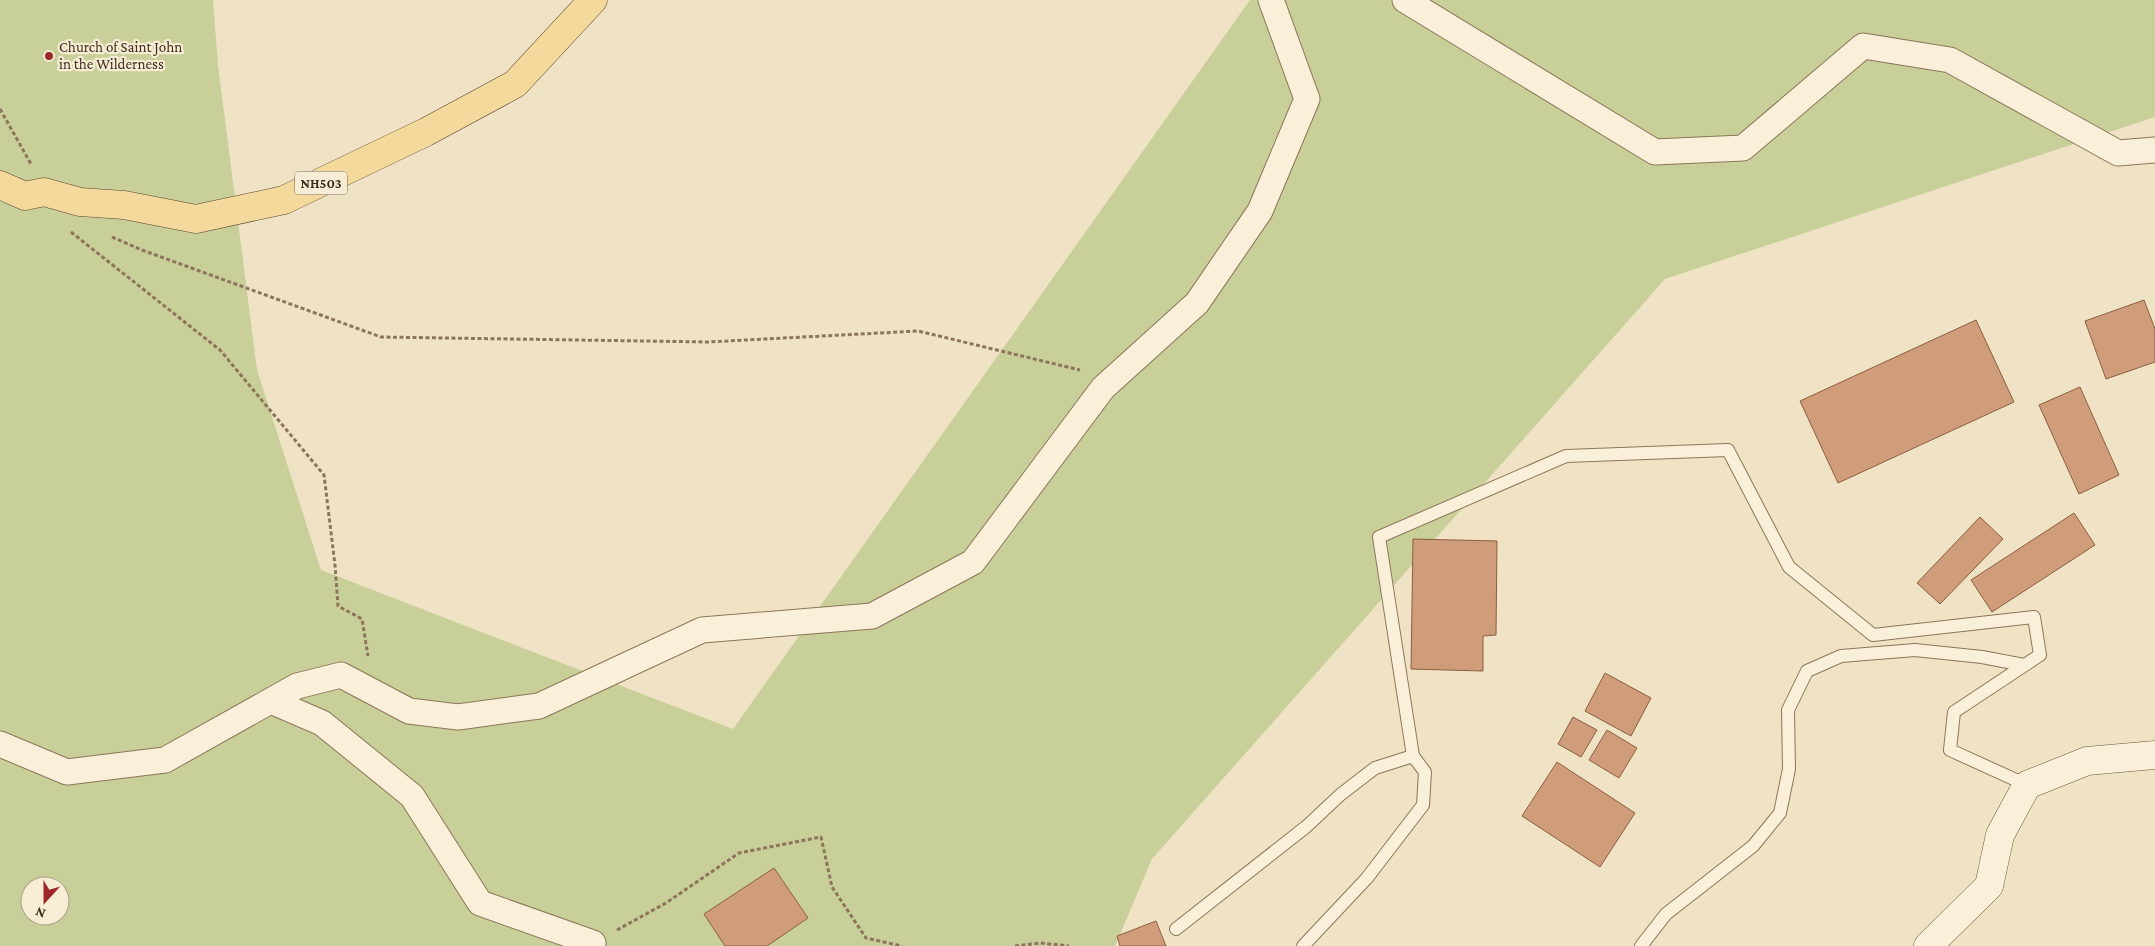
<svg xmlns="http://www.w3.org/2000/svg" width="2155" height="946" viewBox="0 0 2155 946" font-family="'Crimson Pro',serif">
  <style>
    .green { fill: #c8cf98; fill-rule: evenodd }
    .building { fill: #cf9d7a; stroke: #8c5e3f }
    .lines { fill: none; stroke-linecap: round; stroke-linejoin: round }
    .lane-casing { stroke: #8c755a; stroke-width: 14 }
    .street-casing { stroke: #8c755a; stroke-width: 27 }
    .secondary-casing { stroke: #6d563d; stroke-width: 29 }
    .primary-casing { stroke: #59432e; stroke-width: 29 }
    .path { stroke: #8c755a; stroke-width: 3; stroke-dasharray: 4 2.5; stroke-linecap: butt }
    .lane { stroke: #faf0d9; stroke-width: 12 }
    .street { stroke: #faf0d9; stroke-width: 25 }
    .secondary { stroke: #faf0d9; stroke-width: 28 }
    .primary { stroke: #f4d99c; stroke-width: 28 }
    .poi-dot { fill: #9d2829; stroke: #f7edd5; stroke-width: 2 }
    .labels { text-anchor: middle; stroke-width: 4.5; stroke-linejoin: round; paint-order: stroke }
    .shield { fill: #f7edd5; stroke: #736756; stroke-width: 1 }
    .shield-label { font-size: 14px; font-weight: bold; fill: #3b2d1f }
    .poi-label { font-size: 15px; fill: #3b2d1f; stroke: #f7edd5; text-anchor: start }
  </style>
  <rect width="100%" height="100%" fill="#f0e3c5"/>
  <!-- green -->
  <path class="green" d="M0,0H213L218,65L257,370L321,570L733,729L1250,0H2155V117L1665,279L1152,859L1115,946H0ZM30,886H60V916H30Z"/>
  <!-- building -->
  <g class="building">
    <polygon points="2144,300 2155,329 2155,362 2106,379 2085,321"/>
    <polygon points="1976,320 2014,402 1838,483 1800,401"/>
    <polygon points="2080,387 2119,475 2079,494 2039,405"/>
    <polygon points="2074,513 2095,545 1992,612 1971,580"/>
    <polygon points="1980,517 2003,539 1940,604 1917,583"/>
    <polygon points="1413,539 1497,541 1496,635 1483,636 1483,671 1411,669"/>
    <polygon points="1605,673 1651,698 1631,736 1585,711"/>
    <polygon points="1573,717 1597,730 1581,757 1558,744"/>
    <polygon points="1607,730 1637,748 1619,778 1589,760"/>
    <polygon points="1557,762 1635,813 1600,867 1522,816"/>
    <polygon points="774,868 808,918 767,946 725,946 704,914"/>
    <polygon points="1156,921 1166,946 1120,946 1117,936"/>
  </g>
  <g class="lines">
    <defs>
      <g id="lane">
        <polyline points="1413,756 1379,537 1566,456 1728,450 1789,567 1873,635 2034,617 2040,655 1954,712 1950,750 2027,785"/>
        <polyline points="1176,929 1307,826 1340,795 1375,768 1413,756 1425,772 1423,805 1367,878 1303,946"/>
        <polyline points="1641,946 1666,914 1753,846 1780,813 1789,769 1788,710 1807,671 1841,656 1915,650 1982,657 2024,665"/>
      </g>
      <g id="street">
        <polyline points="1405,0 1655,152 1743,148 1863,46 1950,60 2118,153 2155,150"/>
        <polyline points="271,701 322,723 412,796 480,903 593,943"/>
        <polyline points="0,744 67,772 165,760 297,686 341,675 409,711 458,717 539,706 702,630 872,616 973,562 1103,388 1197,303 1260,211 1307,99 1271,0"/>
      </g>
      <polyline id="secondary" points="1928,946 1989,886 2000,835 2027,785 2087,761 2155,755"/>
      <polyline id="primary" points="0,185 25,196 44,192 80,202 124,205 196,219 284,200 426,132 515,84 593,0"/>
    </defs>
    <!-- lane casing -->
    <use href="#lane" class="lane-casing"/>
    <!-- street casing -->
    <use href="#street" class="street-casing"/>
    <!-- secondary casing -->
    <use href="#secondary" class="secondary-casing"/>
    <!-- primary casing -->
    <use href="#primary" class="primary-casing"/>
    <!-- path -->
    <g class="path">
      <polyline points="0,109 31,164"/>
      <polyline points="71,232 220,350 324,475 335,565 338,606 362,619 368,656"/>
      <polyline points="112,237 142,250 381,337 708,342 918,331 1080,370"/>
      <polyline points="617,930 666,903 739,853 821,837 832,887 866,938 902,946"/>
      <polyline points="1015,946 1040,943 1069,946"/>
    </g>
    <!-- lane -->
    <use href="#lane" class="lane"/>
    <!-- street -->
    <use href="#street" class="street"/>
    <!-- secondary -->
    <use href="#secondary" class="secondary"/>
    <!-- primary -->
    <use href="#primary" class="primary"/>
  </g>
  <!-- markers -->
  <circle class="poi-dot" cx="49" cy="56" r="5"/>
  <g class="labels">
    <!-- shield labels -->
    <rect class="shield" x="295" y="171.5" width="52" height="23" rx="4"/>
    <g class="shield-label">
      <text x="321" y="188">NH503</text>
    </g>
    <!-- poi labels -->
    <g class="poi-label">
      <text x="59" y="52">Church of Saint John<tspan x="59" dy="17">in the Wilderness</tspan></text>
    </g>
  </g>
  <!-- north arrow -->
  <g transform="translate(45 901) rotate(201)"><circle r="24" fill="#f7edd5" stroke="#aca08c"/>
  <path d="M0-4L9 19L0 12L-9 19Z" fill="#9d2829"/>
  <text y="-8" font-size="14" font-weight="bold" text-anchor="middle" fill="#3b2d1f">N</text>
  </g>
</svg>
